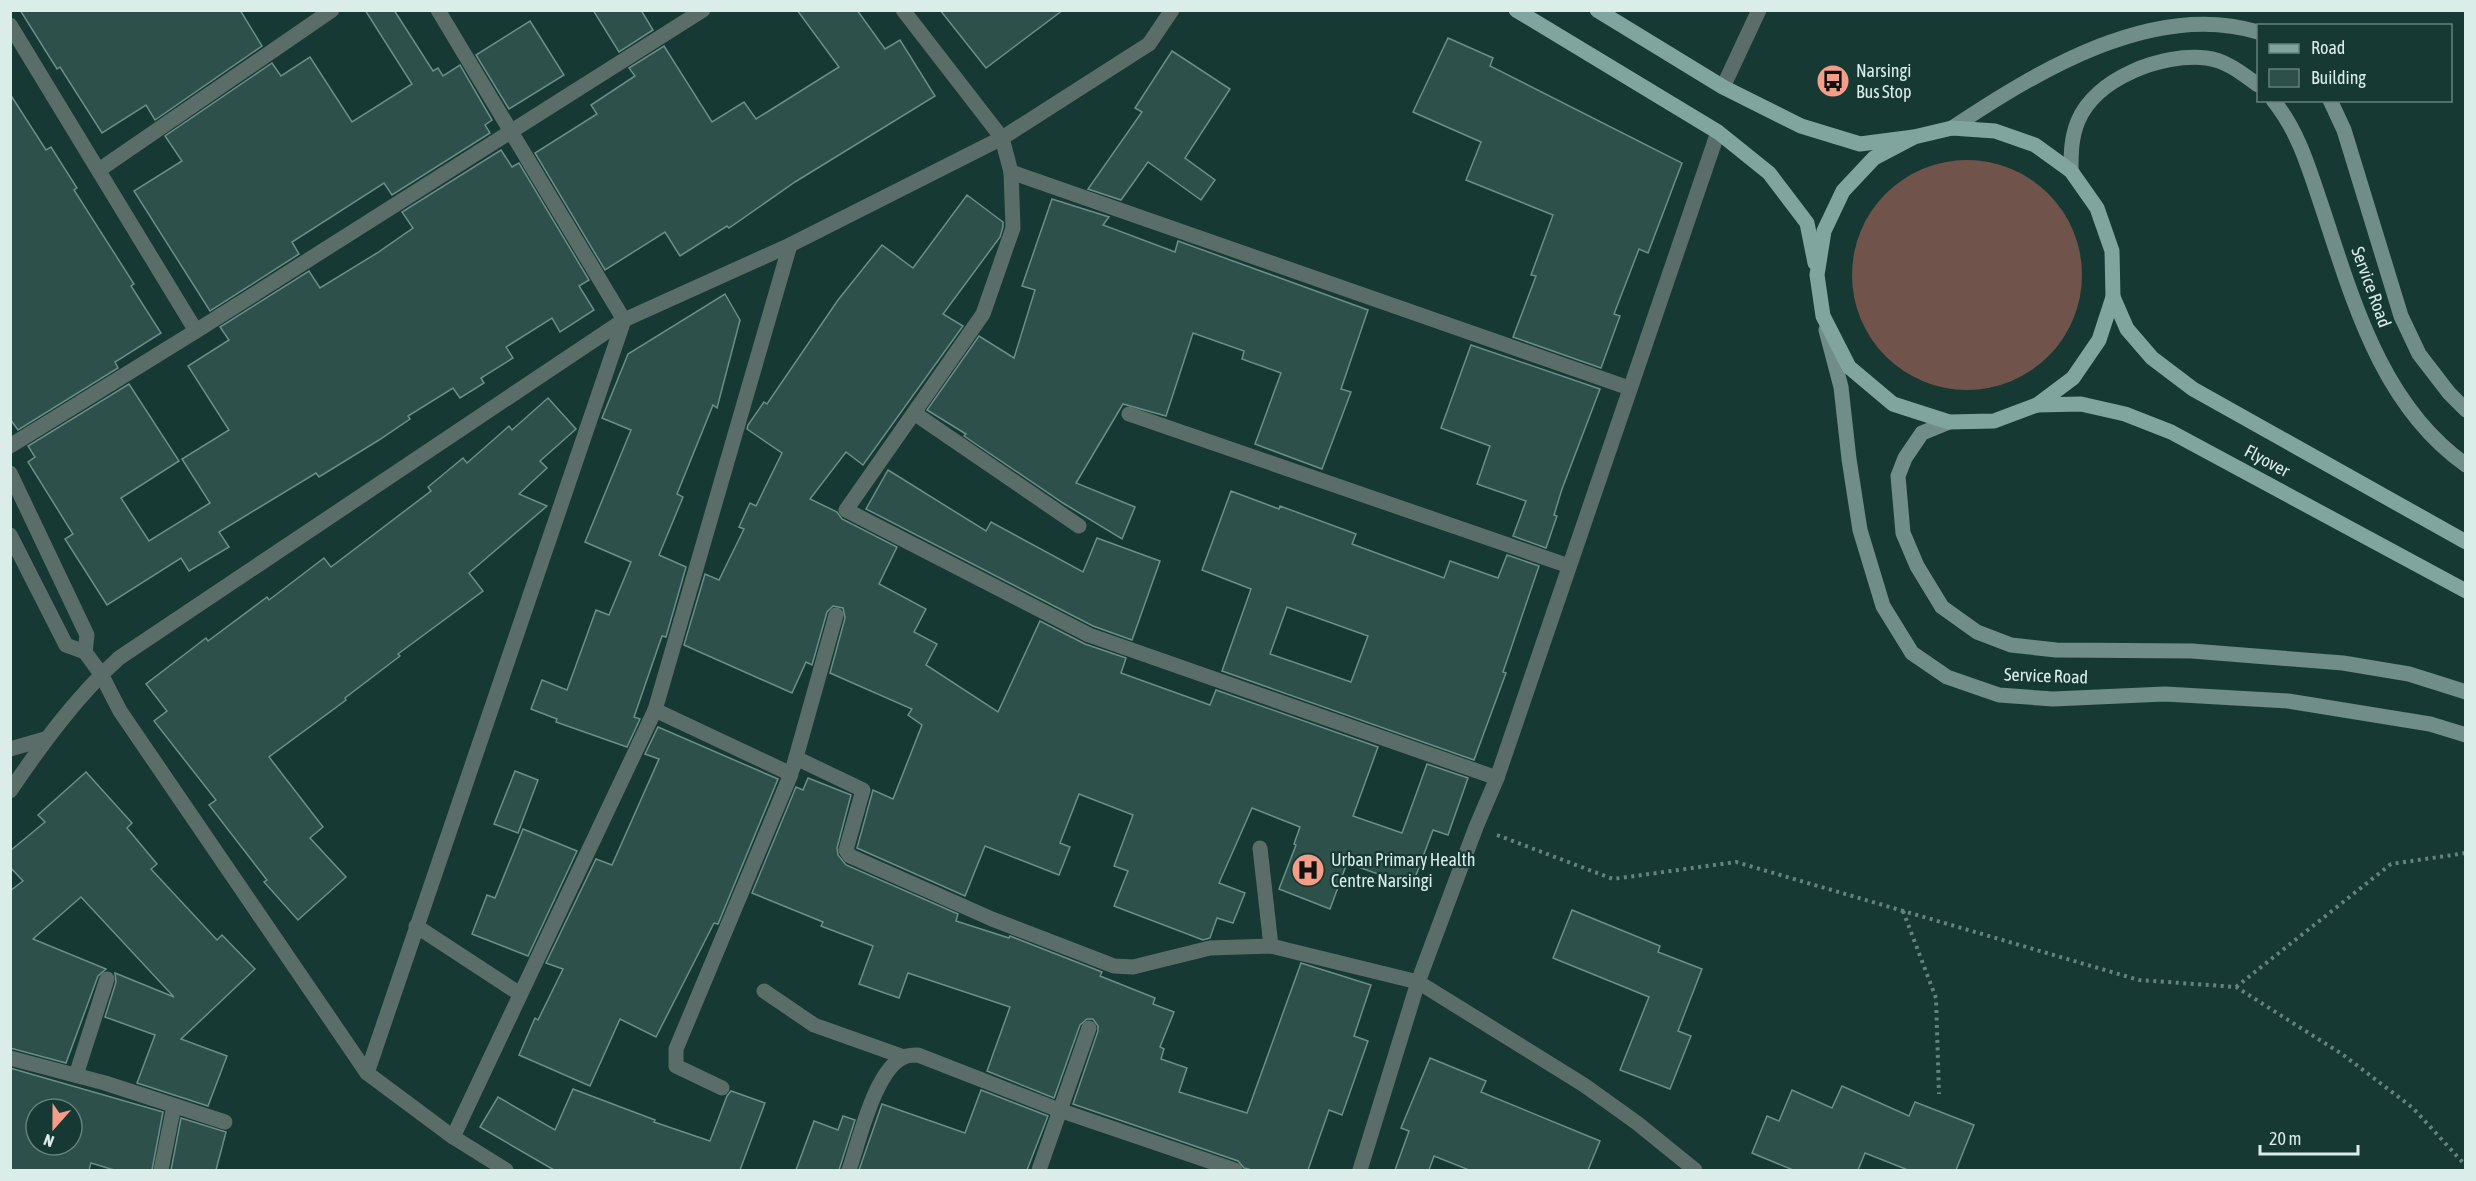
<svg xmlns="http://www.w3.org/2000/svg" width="2476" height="1181" viewBox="0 0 2476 1181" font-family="'Asap Condensed',sans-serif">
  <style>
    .green { fill: #70534b }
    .building { fill: #2d504a; stroke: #6b8f88; stroke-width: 1.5; fill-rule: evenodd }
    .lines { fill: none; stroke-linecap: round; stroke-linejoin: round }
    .path { stroke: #66827d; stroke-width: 4; stroke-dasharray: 3 4.5; stroke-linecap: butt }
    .service { stroke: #5a6d69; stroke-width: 15 }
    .minor { stroke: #5a6d69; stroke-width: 15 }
    .tertiary { stroke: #5a6d69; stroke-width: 15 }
    .secondary { stroke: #708d87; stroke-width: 15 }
    .primary { stroke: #80a59f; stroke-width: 15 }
    .labels { text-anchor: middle; stroke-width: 4.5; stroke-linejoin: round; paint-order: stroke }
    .poi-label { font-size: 18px; fill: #daede9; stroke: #173934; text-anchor: start }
    .street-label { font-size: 18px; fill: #daede9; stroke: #173934 }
  </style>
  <rect width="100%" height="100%" fill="#173934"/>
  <!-- green -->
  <circle class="green" cx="1967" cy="275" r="115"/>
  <!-- building -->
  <g class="building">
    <polygon points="20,10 240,10 262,46 155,120 146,105 102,133 60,67 57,69"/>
    <polygon points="365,10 394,10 433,71 438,68 443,76 460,65 492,120 485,125 490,133 392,195 384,183 292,242 299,254 210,311 134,191 182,161 165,136 272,63 281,76 310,57 352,122 412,84"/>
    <polygon points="593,10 641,10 653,30 619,52"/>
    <polygon points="797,10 857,10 885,49 900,40 935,96 795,182 729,228 727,226 680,256 665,232 605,270 535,153 597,114 591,105 635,76 629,68 664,46 712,122 744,102 756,119 839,67"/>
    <polygon points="940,10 1063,10 986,68"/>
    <polygon points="530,21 564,75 509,109 476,55"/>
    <polygon points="1448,38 1493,58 1490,66 1682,163 1648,253 1639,249 1614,314 1620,316 1601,368 1513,337 1536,276 1531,275 1553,215 1466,180 1481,142 1413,112"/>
    <polygon points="1172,51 1230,89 1185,158 1215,180 1201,200 1148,162 1121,200 1088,189 1142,112 1135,108"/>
    <polygon points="10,94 46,150 51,147 77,188 74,190 134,284 131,286 161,333 115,362 118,368 18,430 10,419"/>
    <polygon points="501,150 512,167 519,163 589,280 579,286 594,310 560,332 552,318 506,347 513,358 481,378 484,383 460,398 453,388 408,416 410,419 379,440 319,477 316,473 219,532 229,547 189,571 181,558 107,605 65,539 73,534 28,462 35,457 28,446 129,384 179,461 121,498 149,541 210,503 182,459 229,430 188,366 229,340 220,327 309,271 320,288 377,253 413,228 402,212"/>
    <polygon points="967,195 1003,222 1003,227 1000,237 943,314 963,326 863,465 846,452 810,499 837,512 842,519 897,547 879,584 926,609 914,632 937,644 926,665 998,712 1040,621 1085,644 1126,658 1121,673 1210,705 1216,690 1378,747 1353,816 1402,833 1427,764 1468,778 1448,835 1433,830 1412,886 1347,863 1330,909 1279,889 1296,845 1294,844 1300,827 1252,808 1219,883 1245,893 1233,923 1217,918 1210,938 1203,940 1114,906 1128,871 1114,866 1133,815 1079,794 1060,843 1070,847 1059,875 985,846 965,896 857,848 873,790 893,799 922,725 908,715 912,709 830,673 845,618 843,608 833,606 827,612 812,665 806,662 792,693 684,645 705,574 719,580 744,529 739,527 750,503 756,506 782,453 747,429 748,425 764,402 767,404 838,300 882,245 913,268"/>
    <polygon points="1052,199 1109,217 1103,225 1175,252 1178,241 1368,310 1341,389 1351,392 1322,469 1255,444 1281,373 1242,359 1244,351 1193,333 1166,416 1123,404 1076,483 1135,507 1122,539 1063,503 964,436 966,434 927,410 979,336 1014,358 1035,290 1022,286"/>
    <polygon points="725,294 740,320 717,408 713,405 677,494 683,497 659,555 686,567 666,637 662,636 634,717 640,719 627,747 556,722 557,719 531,709 542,680 567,690 596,610 609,615 631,562 585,542 631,430 602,418 628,354"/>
    <polygon points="1471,345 1600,389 1562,489 1554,515 1557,516 1546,548 1513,536 1526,501 1477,484 1490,446 1441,428"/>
    <polygon points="548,398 576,429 540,461 547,468 519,494 547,506 469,573 483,591 398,654 400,656 345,698 346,700 269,757 323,827 310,838 346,877 298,920 264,882 267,880 209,805 216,800 154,721 167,711 146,684 206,638 208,641 267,597 269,600 324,558 331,567 431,491 428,487 463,458 467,463 509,426 512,430"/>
    <polygon points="888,470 986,531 991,522 1083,572 1097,538 1160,561 1132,640 1093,626 866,509"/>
    <path d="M1231,491L1279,509L1280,506L1356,534L1352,544L1444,578L1450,561L1498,578L1507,555L1539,566L1503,672L1506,673L1474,760L1222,671L1251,589L1202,570ZM1287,607L1368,636L1351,682L1270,654Z"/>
    <polygon points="658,727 778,779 718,924 714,923 656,1037 620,1019 590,1086 519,1055 535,1018 538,1020 563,969 546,963 596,859 612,865 659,759 645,754"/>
    <polygon points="515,771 538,780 518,833 494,824"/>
    <polygon points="86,772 132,823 127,828 157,864 151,869 217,940 222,935 255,969 181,1039 227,1056 208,1106 137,1083 155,1035 105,1017 116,982 115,973 174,997 81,897 33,939 106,969 98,976 66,1063 10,1048 10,891 23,881 10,867 10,851 45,822 38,815"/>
    <polygon points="808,778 851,795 837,848 838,855 846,865 958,914 956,921 1009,938 1010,936 1102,972 1100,976 1155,998 1153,1004 1174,1012 1160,1047 1164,1049 1161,1059 1187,1068 1179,1092 1247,1113 1301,963 1371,985 1354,1036 1368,1041 1342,1115 1329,1110 1308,1170 1252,1170 1244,1168 1238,1161 1073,1104 1098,1031 1098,1026 1093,1019 1087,1019 1080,1025 1054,1098 987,1071 1010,1007 908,973 899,998 859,984 873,946 821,926 823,922 752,893 796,787 803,790"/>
    <polygon points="523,829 577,851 528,956 472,934 487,895 495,898"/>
    <polygon points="1572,910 1660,946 1658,952 1702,969 1678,1031 1691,1036 1670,1089 1620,1070 1649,997 1553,958"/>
    <polygon points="1430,1058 1486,1081 1481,1092 1600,1141 1588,1170 1469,1170 1434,1156 1429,1170 1395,1170 1409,1131 1401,1128"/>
    <path d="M10,1068L163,1112L152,1170H114L91,1163L89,1170H10ZM36,1109H72V1145H36Z"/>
    <polygon points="1842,1086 1909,1116 1915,1102 1974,1125 1956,1170 1908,1170 1865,1153 1858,1170 1793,1170 1752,1153 1767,1116 1779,1121 1792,1090 1832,1108"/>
    <polygon points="573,1089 655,1120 654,1122 710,1141 727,1096 731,1091 765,1103 740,1170 554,1170 480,1127 498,1097 555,1130"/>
    <polygon points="981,1090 1048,1116 1027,1170 859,1170 882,1104 965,1133"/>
    <polygon points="843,1116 855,1120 839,1170 796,1170 814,1121 838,1130"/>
    <polygon points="181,1118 226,1132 216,1170 171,1170"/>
  </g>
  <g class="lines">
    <!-- path -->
    <g class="path">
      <polyline points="1497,835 1613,879 1736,862 2139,980 2236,987 2342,1054 2413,1108 2466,1166"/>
      <polyline points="1903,911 1936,998 1939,1094"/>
      <polyline points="2236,987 2391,864 2466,853"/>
    </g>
    <!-- service -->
    <polyline class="service" points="1723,87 1759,10"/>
    <!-- minor -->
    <g class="minor">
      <polyline points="903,10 1002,138 1011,172 1013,228 983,314 846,510 1089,635 1497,778"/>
      <polyline points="10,25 196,331"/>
      <polyline points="99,170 332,10"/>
      <polyline points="1011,172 1629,388"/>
      <polyline points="914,413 1079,526"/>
      <polyline points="1129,414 1569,566"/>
      <polyline points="10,446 196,331 703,10"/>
      <polyline points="101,674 120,711 367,1073 453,1137 506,1170"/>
      <polyline points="655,710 791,774 676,1049 676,1066 722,1088"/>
      <polyline points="10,749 45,739"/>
      <polyline points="796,758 863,790 846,850 850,856 992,919 1114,966 1133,967 1210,948 1271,946 1418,982 1584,1085 1637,1123 1695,1170"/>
      <polyline points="793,768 836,615"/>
      <polyline points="1260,848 1271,946"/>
      <polyline points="416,926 520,994"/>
      <polyline points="764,991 814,1025 904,1057"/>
      <polyline points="10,1058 105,1083 225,1122"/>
      <polyline points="367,1073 624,320 438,10"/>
      <polyline points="76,1075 107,979"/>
      <polyline points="453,1137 655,710 790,245"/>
      <polyline points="161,1170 174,1106"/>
      <path d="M849,1170C859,1142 875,1069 904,1057C908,1055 914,1055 918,1055L1059,1110L1235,1170"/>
      <polyline points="1039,1170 1089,1028"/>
      <polyline points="1360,1170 1418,982 1476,827 1497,778 1718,132"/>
    </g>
    <!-- tertiary -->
    <g class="tertiary">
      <polyline points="10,473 87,635 85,652"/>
      <polyline points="10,535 66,645 85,652 101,674"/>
      <path d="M10,791C42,744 76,697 119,658L624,320L790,245L1002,138L1149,44L1172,10"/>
    </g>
    <!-- secondary -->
    <g class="secondary">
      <path d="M2273,100C2299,132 2309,169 2322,207C2353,300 2381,405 2466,465"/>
      <polyline points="2330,100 2344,130 2401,316 2419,354 2449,393 2466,410"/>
      <path d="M1952,128C2036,72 2153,0 2258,32"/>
      <path d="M2071,171C2071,154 2071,138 2078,121C2096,78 2162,53 2206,58C2226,60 2243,74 2258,85"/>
      <polyline points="1826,330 1841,387 1849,459 1860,530 1883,606 1912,653 1947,677 1999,695 2053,699 2165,694 2288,701 2430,724 2466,735"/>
      <polyline points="1949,422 1922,433 1905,458 1898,476 1903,533 1917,566 1942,607 1977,632 2011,645 2056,650 2192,651 2343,663 2409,674 2466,692"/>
    </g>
    <!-- primary -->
    <g class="primary">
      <polyline points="1516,10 1718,132 1769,173 1807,223 1815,263"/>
      <polyline points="1597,10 1723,87 1801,126 1860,144 1914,137 1952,128 1995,131 2035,145 2071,171 2097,208 2112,251 2113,297 2099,340 2073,378 2037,405 1994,421 1949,422 1893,404 1849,367 1823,316 1817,275 1824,231 1843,191 1874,158 1914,137"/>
      <polyline points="2113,297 2127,329 2152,358 2193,389 2466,542"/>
      <polyline points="2037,405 2081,404 2125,414 2171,432 2466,591"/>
    </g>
  </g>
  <!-- icons -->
  <defs>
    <symbol id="bus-disc" viewBox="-11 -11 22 22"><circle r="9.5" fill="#f49e88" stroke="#173934"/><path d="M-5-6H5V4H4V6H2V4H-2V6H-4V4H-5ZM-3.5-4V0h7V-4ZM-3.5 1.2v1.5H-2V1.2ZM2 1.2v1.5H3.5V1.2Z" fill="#111"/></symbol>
    <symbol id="hospital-disc" viewBox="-11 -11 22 22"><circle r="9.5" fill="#f49e88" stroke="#173934"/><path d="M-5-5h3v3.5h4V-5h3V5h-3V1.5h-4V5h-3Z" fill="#111"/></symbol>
  </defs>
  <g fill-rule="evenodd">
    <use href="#bus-disc" x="1814" y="62" width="38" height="38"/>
    <use href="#hospital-disc" x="1289" y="851" width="38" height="38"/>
  </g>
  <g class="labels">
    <!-- poi labels -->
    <g class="poi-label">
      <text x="1856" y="77">Narsingi<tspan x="1856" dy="21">Bus Stop</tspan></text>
      <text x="1331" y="866">Urban Primary Health<tspan x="1331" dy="21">Centre Narsingi</tspan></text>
    </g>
    <!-- street labels -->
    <g class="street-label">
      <text transform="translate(2371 287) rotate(70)" y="6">Service Road</text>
      <text transform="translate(2267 461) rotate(28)" y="6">Flyover</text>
      <text transform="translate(2046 676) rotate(2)" y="6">Service Road</text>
    </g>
  </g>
  <!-- border -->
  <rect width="2476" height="1181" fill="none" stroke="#daede9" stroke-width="24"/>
  <!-- legend -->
  <rect x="2257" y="24" width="195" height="78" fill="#173934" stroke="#65817c" stroke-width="1.5"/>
  <rect x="2269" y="44" width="30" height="9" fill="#80a59f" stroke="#65817c" stroke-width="1.5"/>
  <text x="2311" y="54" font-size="18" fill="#daede9">Road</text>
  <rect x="2269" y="69" width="30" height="18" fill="#2d504a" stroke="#65817c" stroke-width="1.5"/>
  <text x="2311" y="84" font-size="18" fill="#daede9">Building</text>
  <!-- north arrow -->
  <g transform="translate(54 1127) rotate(201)"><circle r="28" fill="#173934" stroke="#65817c" stroke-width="1.5"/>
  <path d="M0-4.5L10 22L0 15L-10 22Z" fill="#f49e88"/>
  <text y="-9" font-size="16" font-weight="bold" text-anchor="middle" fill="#daede9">N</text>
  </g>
  <!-- scale -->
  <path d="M2260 1145v9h98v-9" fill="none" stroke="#daede9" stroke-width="3"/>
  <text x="2269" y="1145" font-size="18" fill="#daede9" stroke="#173934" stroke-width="4.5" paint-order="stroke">20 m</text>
</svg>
